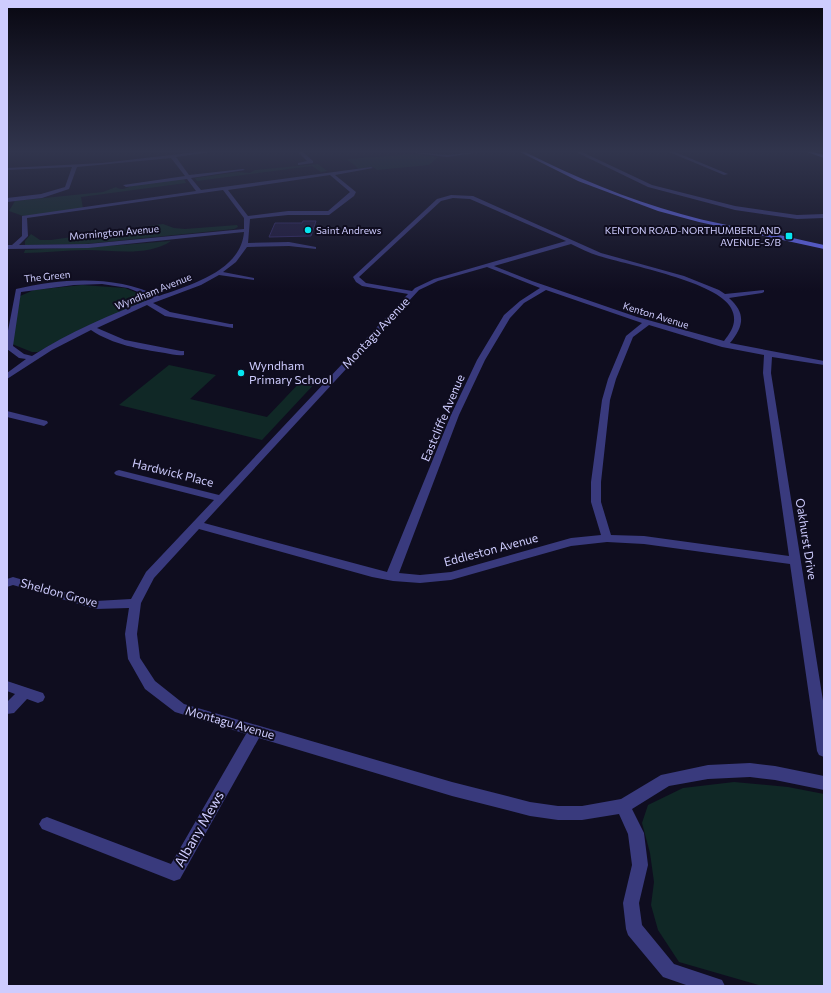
<svg xmlns="http://www.w3.org/2000/svg" width="831" height="993" viewBox="0 0 831 993" font-family="Commissioner,sans-serif">
  <style>
    .green { fill: #102826 }
    .building { fill: #1f193f; stroke: #352c6b }
    .lines { fill: none; stroke-linecap: round; stroke-linejoin: round }
    .street { fill: #393a7d; fill-rule: evenodd }
    .secondary { fill: #656afb; fill-rule: evenodd }
    .poi-dot { fill: #06e6f0; stroke: #0f0d1f; stroke-width: 1.5 }
    .labels { text-anchor: middle; stroke-width: 4; stroke-linejoin: round; paint-order: stroke }
    .far-poi-label { font-size: 10px; fill: #ceccfe; stroke: #0f0d1f; text-anchor: start }
    .far-street-label { font-size: 10px; fill: #ceccfe; stroke: #0f0d1f }
    .street-label { font-size: 12px; fill: #ceccfe; stroke: #0f0d1f }
    .poi-label { font-size: 12px; fill: #ceccfe; stroke: #0f0d1f; text-anchor: start }
    .near-street-label { font-size: 14px; fill: #ceccfe; stroke: #0f0d1f }
  </style>
  <rect width="100%" height="100%" fill="#0f0d1f"/>
  <!-- green -->
  <g class="green">
    <polygon points="415,154 438,157 429,165 377,170 373,167 359,169 347,159"/>
    <polygon points="318,164 327,171 321,172 312,166 197,181 195,178 237,172 250,173 255,170"/>
    <path d="M184,179L186,183L81,197L83,209L23,216L9,211L15,201L103,192L116,187C123,192 130,186 136,184C149,180 170,181 184,179Z"/>
    <polygon points="163,224 174,228 185,229 237,225 238,227 234,229 85,244 25,245 25,241 31,234 40,240 51,240"/>
    <path d="M171,241C147,257 114,250 86,250C66,250 45,253 24,253L25,250L122,245Z"/>
    <polygon points="82,285 125,288 145,296 145,302 81,329 38,352 32,352 12,344 20,296 34,290"/>
    <polygon points="169,365 216,375 190,399 267,417 305,377 318,380 262,440 119,405"/>
    <polygon points="734,782 788,787 824,794 824,986 762,986 679,962 658,930 651,905 654,882 650,853 642,823 648,805 683,788"/>
  </g>
  <!-- building -->
  <polygon class="building" points="303,221 316,221 311,236 269,237 275,223 302,223"/>
  <g class="lines">
    <!-- street -->
    <g class="street">
      <path d="M197,152H211L176,157L189,175L243,169L245,170L191,178L201,190L371,167L373,168L335,175L356,192L354,196L329,215H288L250,219L248,243L289,242L316,247V249L289,246L247,247L236,262L223,272L254,278V280L219,275L201,285L153,303L170,312L230,324H233V328L165,316L147,305L97,328L125,340L181,351H184V355C178,356 171,354 165,353C140,349 113,345 91,330L52,350L7,379V373L26,359L19,358L7,349V336L16,289C63,278 115,275 159,296C190,285 241,271 244,232L88,248L7,249V245H12L22,236V216L196,191L187,179L126,187L123,185L185,176L171,158L77,167L69,189L42,198L7,202V198L41,194L65,187L72,167L7,170V168L102,163ZM330,175L350,192L328,211H288L248,216L228,190ZM223,190L244,218V229L88,244L19,245L28,236L27,218ZM102,284L128,288L153,298C112,314 69,332 32,356L24,354L13,346L21,292L74,285Z"/>
      <polygon points="298,152 303,152 313,161 313,163 298,165 298,163 307,161"/>
      <polygon points="409,152 447,155 480,152 447,157"/>
      <polygon points="576,152 582,152 652,185 735,206 797,215 824,214 824,218 797,219 735,210 648,187"/>
      <polygon points="669,152 675,152 728,174 724,175"/>
      <path d="M451,195L473,196L601,253L684,276L719,290L725,294L764,290V292L762,293L729,298C746,313 744,326 730,343L824,361V365L772,357L771,373L824,707V757L819,755L817,751L790,564L644,544L607,542L571,546L451,580L420,583L393,581L372,577L199,529L154,578L141,603L137,634L140,658L155,681L184,704L452,782L530,802L558,806H582L621,799L661,775L708,765L750,763L775,766L824,776V790L775,780L750,777L708,779L669,786L632,809L644,833L648,865L639,903L642,925L674,964L722,980L725,986H689L663,977L628,935L626,929L623,903L632,865L628,834L619,814L582,820H558L530,816L452,796L259,738L180,879L174,881L42,829L39,824L42,819L47,817L171,864L246,734L175,712L145,689L128,659L125,634L129,608L96,609L13,585L7,587V579L13,577L96,601L131,599L146,572L214,500L116,475L114,473L116,471L119,470L219,495L408,294L362,286L356,282L353,277L354,276L437,199ZM453,198L470,199L566,241L434,279L415,288L412,291L366,283L359,277L441,201ZM571,244C580,248 589,253 599,256C628,265 718,282 731,308C738,321 732,331 724,341L637,317L532,281L494,266ZM487,267L540,288L520,301L504,315L477,360L451,415L387,572L204,523L419,290L438,281ZM546,290L642,323L626,336L608,379L602,400L591,482V502L601,535L571,538L451,572L420,575L399,573L459,415L485,360L510,318L524,303ZM649,325L722,347L764,355L763,373L789,556L644,536L611,535L601,502V482L610,400L616,379L633,337Z"/>
      <polygon points="7,411 47,421 48,423 44,426 7,417"/>
      <polygon points="7,681 43,693 45,697 43,701 38,703 27,699 14,713 7,714 7,702 15,694 7,691"/>
    </g>
    <!-- secondary -->
    <g class="secondary">
      <path d="M520,152H525C575,177 627,199 681,214C722,226 765,231 806,241L824,245V249L699,222L658,211L578,181Z"/>
      <polygon points="807,152 813,152 824,155 824,158"/>
    </g>
  </g>
  <!-- sky -->
  <linearGradient id="sky" x2="0" y2="1"><stop stop-color="#080711"/><stop offset="0.52" stop-color="#31354d"/><stop offset="1" stop-color="#31354d" stop-opacity="0"/></linearGradient>
  <rect width="831" height="291" fill="url(#sky)"/>
  <!-- markers -->
  <g class="poi-dot">
    <circle cx="308" cy="230" r="4"/>
    <rect x="785" y="232" width="8" height="8" rx="2"/>
    <circle cx="241" cy="373" r="4"/>
  </g>
  <g class="labels">
    <!-- far-poi labels -->
    <g class="far-poi-label">
      <text x="316" y="234">Saint Andrews</text>
      <text x="781" y="234" text-anchor="end">KENTON ROAD-NORTHUMBERLAND<tspan x="781" dy="12">AVENUE-S/B</tspan></text>
    </g>
    <!-- far-street labels -->
    <g class="far-street-label">
      <text transform="translate(114 232) rotate(-5)" y="4">Mornington Avenue</text>
      <text transform="translate(47 276) rotate(-6)" y="4">The Green</text>
      <text transform="translate(153 291) rotate(-22)" y="4">Wyndham Avenue</text>
      <text transform="translate(656 315) rotate(17)" y="4">Kenton Avenue</text>
    </g>
    <!-- street labels -->
    <g class="street-label">
      <text transform="translate(376 333) rotate(-47)" y="4">Montagu Avenue</text>
      <text transform="translate(443 418) rotate(-67)" y="4">Eastcliffe Avenue</text>
      <text transform="translate(173 473) rotate(14)" y="4">Hardwick Place</text>
      <text transform="translate(806 539) rotate(81)" y="4">Oakhurst Drive</text>
      <text transform="translate(491 550) rotate(-15)" y="4">Eddleston Avenue</text>
      <text transform="translate(59 593) rotate(15)" y="4">Sheldon Grove</text>
      <text transform="translate(230 723) rotate(16)" y="4">Montagu Avenue</text>
    </g>
    <!-- poi labels -->
    <g class="poi-label">
      <text x="249" y="370">Wyndham<tspan x="249" dy="14">Primary School</tspan></text>
    </g>
    <!-- near-street labels -->
    <g class="near-street-label">
      <text transform="translate(199 829) rotate(-60)" y="5">Albany Mews</text>
    </g>
  </g>
  <!-- border -->
  <rect width="831" height="993" fill="none" stroke="#ceccfe" stroke-width="16"/>
</svg>
